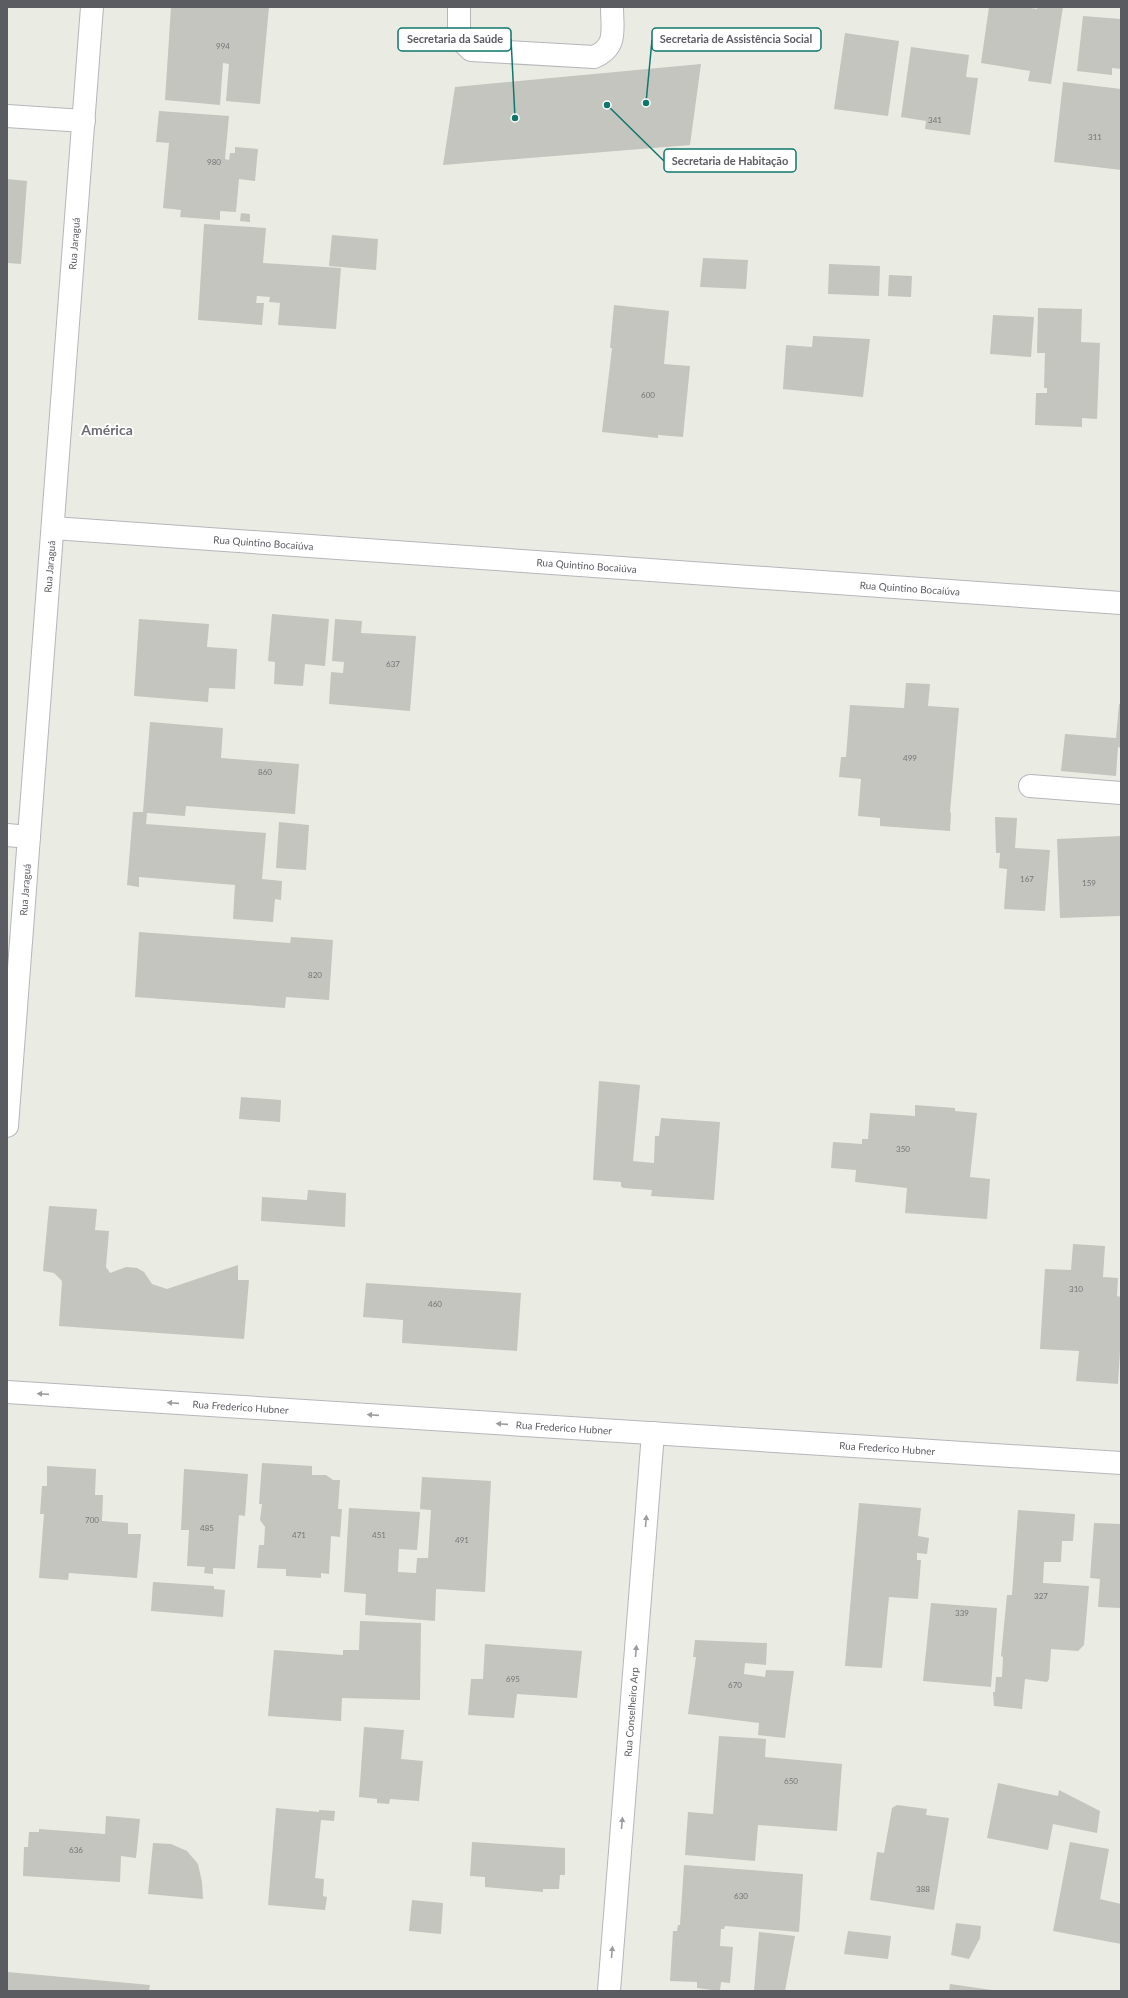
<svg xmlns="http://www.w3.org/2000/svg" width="1128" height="1998" viewBox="0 0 1128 1998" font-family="Lato,sans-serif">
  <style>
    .building { fill: #c4c5be }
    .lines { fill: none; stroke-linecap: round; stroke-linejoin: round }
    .minor-casing { stroke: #b6b5bc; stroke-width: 24 }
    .minor { stroke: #fff; stroke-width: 22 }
    .oneway { fill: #9d9da1 }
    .labels { text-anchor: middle; stroke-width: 3.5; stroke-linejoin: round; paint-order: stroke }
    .number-label { font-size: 8px; fill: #757679 }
    .street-label { font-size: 10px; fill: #5b5b62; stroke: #fff }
    .district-label { font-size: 14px; font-weight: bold; fill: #6c6d74; stroke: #fff }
    .leader { fill: none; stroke: #0f766e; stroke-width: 1.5 }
    .callout-dot { fill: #0f766e; stroke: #fff; stroke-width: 1.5 }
    .callout { fill: #fff; stroke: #0f766e; stroke-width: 1.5 }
    .callout-label { font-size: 11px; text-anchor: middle; font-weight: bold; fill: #5b5b62 }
  </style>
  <rect width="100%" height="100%" fill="#eaece3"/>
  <!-- building -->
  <g class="building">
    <polygon points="171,7 269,7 260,104 226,101 229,64 223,63 220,105 165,100"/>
    <polygon points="989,7 1024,7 1037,9 1037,7 1063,7 1051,84 1028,81 1030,71 981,63"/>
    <polygon points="1083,16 1121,19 1121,69 1112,68 1112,75 1077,71"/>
    <polygon points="845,33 899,41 888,116 834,109"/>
    <polygon points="911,47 969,55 966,77 978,78 970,135 925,129 926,121 901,117"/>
    <polygon points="701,64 690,145 443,165 455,87"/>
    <polygon points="1063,82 1121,89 1121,170 1054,162"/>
    <polygon points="159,111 229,116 225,159 229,160 230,153 235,153 235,147 258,149 255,181 239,179 236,212 220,211 220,220 180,217 181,210 163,208 169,143 156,142"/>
    <polygon points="7,179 27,181 21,264 7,263"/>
    <polygon points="241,213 250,214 250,222 240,221"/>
    <polygon points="204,224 266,228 263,263 341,268 336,329 278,325 280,303 269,302 270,297 257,296 256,303 264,303 262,325 198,320"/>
    <polygon points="332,235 378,239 376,270 329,266"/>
    <polygon points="703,258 748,260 746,289 700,287"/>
    <polygon points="829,264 880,266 879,296 828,294"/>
    <polygon points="889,275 912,276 911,297 888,296"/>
    <polygon points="614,305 669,311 664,364 690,366 683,437 658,435 658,438 602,432 612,348 610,348"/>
    <polygon points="1038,308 1082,309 1081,342 1100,343 1097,419 1082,418 1082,427 1035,425 1036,393 1047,393 1047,388 1044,388 1045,353 1037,353"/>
    <polygon points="993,315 1034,317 1031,357 990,354"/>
    <polygon points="813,336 870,339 863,397 783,389 786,345 812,347"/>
    <polygon points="272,614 329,619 325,666 305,664 303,686 274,684 275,662 268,661"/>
    <polygon points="139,619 209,624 207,647 237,649 235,689 209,688 208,702 134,696"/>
    <polygon points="335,619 362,621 361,633 416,636 410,711 329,704 331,672 343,673 344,662 332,661"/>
    <polygon points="906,683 930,684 928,706 959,708 950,812 951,813 950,831 880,826 880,818 858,816 861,779 839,777 841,757 846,757 850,705 904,708"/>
    <polygon points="1119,704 1121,704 1121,748 1118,747 1116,776 1061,771 1065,734 1116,738"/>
    <polygon points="150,722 223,728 221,758 299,764 295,814 186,806 185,816 147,813 146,824 266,833 262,879 282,881 281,900 275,899 273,922 233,919 235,885 139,877 139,887 127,885 133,812 143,812"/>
    <polygon points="995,817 1017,818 1015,848 1050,850 1045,911 1004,909 1007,869 999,868 1000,853 996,853"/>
    <polygon points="279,822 309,825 306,870 276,868"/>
    <polygon points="1121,836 1120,916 1060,918 1057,839"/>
    <polygon points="139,932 290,943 291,937 333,940 329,1000 286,997 285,1008 135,997"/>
    <polygon points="599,1081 640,1085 633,1161 654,1163 655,1136 659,1136 661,1118 720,1122 714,1200 651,1196 652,1190 623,1188 621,1186 621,1182 593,1180"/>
    <polygon points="241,1097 281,1100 280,1122 239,1119"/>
    <polygon points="915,1105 955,1108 955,1111 977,1113 970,1177 990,1179 987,1219 905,1213 907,1188 855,1182 856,1170 831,1168 833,1142 862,1144 862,1139 868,1139 870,1113 915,1116"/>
    <polygon points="308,1190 346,1193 345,1227 261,1221 262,1197 307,1200"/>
    <polygon points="49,1206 97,1209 95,1230 109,1231 106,1267 110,1273 126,1267 137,1268 144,1272 152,1284 167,1289 238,1265 238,1280 249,1280 244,1339 59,1326 62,1281 54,1273 43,1271"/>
    <polygon points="1073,1244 1105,1246 1103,1277 1118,1278 1117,1296 1121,1297 1121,1334 1118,1384 1076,1381 1079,1351 1040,1349 1045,1269 1071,1270"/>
    <polygon points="366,1283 521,1293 517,1351 402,1343 403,1320 363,1317"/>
    <polygon points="262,1463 312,1466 312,1475 326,1475 333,1480 340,1480 338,1509 342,1509 340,1537 331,1536 329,1574 321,1573 321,1578 286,1576 286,1569 257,1568 259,1545 264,1545 265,1527 260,1520 262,1504 259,1504"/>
    <polygon points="47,1466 96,1469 95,1495 103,1495 102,1521 128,1523 128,1534 141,1534 137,1578 69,1573 68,1580 39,1578 44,1514 40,1514 42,1486 47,1486"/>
    <polygon points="184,1469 248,1474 245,1516 239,1515 235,1569 213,1568 213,1574 204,1573 205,1567 187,1566 189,1530 181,1530"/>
    <polygon points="422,1477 491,1481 485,1592 436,1589 435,1621 365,1615 366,1594 344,1592 349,1508 420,1512 417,1550 399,1549 398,1572 416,1573 417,1558 428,1558 431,1510 420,1509"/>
    <polygon points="859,1503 921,1508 918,1536 929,1538 927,1554 917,1553 917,1560 921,1560 918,1599 889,1597 882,1668 845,1666"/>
    <polygon points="1018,1510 1075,1514 1073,1541 1062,1541 1061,1562 1044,1562 1043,1583 1089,1586 1084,1645 1078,1651 1051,1649 1049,1679 1047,1682 1025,1679 1022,1709 994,1706 993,1692 995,1692 996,1677 1002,1677 1003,1657 1001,1656 1007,1595 1012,1595"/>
    <polygon points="1094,1523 1121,1524 1121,1608 1098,1607 1100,1579 1090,1578"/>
    <polygon points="153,1582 214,1586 214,1589 225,1590 223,1617 151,1611"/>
    <polygon points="931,1603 997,1608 991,1687 923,1681"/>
    <polygon points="360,1621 421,1623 420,1700 342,1698 341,1721 268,1716 274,1650 343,1655 343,1650 359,1650"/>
    <polygon points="695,1640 767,1643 766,1665 745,1663 744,1674 765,1677 766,1670 794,1671 785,1738 758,1735 759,1723 688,1714 696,1657 693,1657"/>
    <polygon points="485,1644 582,1651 577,1698 517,1694 514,1718 468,1715 471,1679 483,1679"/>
    <polygon points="364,1727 404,1730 401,1759 423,1761 419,1801 390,1799 389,1804 377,1803 377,1799 359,1797"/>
    <polygon points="719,1736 766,1739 765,1757 842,1764 837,1831 758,1825 755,1861 685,1855 688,1812 713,1814"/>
    <polygon points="998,1783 1058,1796 1059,1790 1100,1811 1097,1833 1053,1824 1048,1850 987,1838"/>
    <polygon points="897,1805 927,1809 926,1815 949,1818 934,1910 870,1900 877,1852 884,1853 892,1808"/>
    <polygon points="276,1808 319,1812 319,1810 335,1811 334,1821 321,1820 315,1878 324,1879 323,1896 327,1897 325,1910 268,1905"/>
    <polygon points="106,1816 140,1819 136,1858 121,1856 120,1882 23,1876 24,1847 28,1847 29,1832 39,1832 39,1829 105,1834"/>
    <polygon points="472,1842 565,1848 565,1875 560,1875 559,1889 543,1889 543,1892 485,1887 485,1877 470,1876"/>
    <polygon points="1070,1842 1109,1849 1100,1899 1121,1904 1121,1944 1053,1931"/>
    <polygon points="153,1843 171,1844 187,1851 198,1864 202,1882 203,1899 148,1894"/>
    <polygon points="684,1865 803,1874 799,1932 725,1926 724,1929 721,1929 720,1946 733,1947 730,1983 721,1982 720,1991 719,1991 697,1988 697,1982 670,1981 673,1931 677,1931 678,1925 680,1925"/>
    <polygon points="412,1900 443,1903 441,1934 409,1931"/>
    <polygon points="956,1923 981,1926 980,1938 969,1959 951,1955"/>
    <polygon points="848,1931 891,1936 888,1959 844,1954"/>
    <polygon points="759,1932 795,1936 785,1991 754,1991"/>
    <polygon points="7,1972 150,1985 149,1991 7,1991"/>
    <polygon points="950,1984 992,1990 992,1991 949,1991"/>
  </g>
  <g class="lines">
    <defs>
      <g id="minor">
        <path d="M459,7V38L471,50L594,57C618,47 612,29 612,7"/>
        <polyline points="7,116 84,121"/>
        <path id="s1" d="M53,528L1121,603"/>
        <polyline points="1030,786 1121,793"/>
        <polyline points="7,835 29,837"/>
        <path id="s2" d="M7,1126L92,7"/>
        <path id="s3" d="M7,1392L1121,1463"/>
        <path id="s4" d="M609,1991L653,1433"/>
      </g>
    </defs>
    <!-- minor casing -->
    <use href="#minor" class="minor-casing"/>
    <!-- minor -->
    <use href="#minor" class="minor"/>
  </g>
  <!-- one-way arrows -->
  <defs><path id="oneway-solid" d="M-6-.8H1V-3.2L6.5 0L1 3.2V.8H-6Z"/></defs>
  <g class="oneway">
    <use href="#oneway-solid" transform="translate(43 1394) rotate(-176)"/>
    <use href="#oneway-solid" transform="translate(173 1403) rotate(-176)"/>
    <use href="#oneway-solid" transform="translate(373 1415) rotate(-176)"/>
    <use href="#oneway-solid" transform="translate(502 1424) rotate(-176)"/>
    <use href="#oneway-solid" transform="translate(646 1521) rotate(-85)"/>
    <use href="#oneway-solid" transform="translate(636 1651) rotate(-85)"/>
    <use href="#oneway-solid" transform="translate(622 1823) rotate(-85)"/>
    <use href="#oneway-solid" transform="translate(612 1952) rotate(-85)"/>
  </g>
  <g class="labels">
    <!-- number labels -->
    <g class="number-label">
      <text x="223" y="49">994</text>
      <text x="935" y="123">341</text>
      <text x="1095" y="140">311</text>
      <text x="214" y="165">980</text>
      <text x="648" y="398">600</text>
      <text x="393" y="667">637</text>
      <text x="910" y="761">499</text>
      <text x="265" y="775">860</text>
      <text x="1027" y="882">167</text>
      <text x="1089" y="886">159</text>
      <text x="315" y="978">820</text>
      <text x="903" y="1152">350</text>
      <text x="1076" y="1292">310</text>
      <text x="435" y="1307">460</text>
      <text x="92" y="1523">700</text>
      <text x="207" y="1531">485</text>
      <text x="299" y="1538">471</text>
      <text x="379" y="1538">451</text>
      <text x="462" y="1543">491</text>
      <text x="1041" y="1599">327</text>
      <text x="962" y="1616">339</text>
      <text x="513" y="1682">695</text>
      <text x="735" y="1688">670</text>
      <text x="791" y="1784">650</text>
      <text x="76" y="1853">636</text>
      <text x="923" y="1892">388</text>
      <text x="741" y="1899">630</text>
    </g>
    <!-- street labels -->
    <g class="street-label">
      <text dy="4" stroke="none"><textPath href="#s2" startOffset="885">Rua Jaraguá</textPath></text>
      <text dy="4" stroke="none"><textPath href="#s1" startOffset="211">Rua Quintino Bocaiúva</textPath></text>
      <text dy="4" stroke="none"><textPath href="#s1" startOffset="535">Rua Quintino Bocaiúva</textPath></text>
      <text dy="4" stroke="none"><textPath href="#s2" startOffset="561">Rua Jaraguá</textPath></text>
      <text dy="4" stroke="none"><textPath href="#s1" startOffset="859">Rua Quintino Bocaiúva</textPath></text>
      <text dy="4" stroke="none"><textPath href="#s2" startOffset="237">Rua Jaraguá</textPath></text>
      <text dy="4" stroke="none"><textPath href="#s3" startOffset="234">Rua Frederico Hubner</textPath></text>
      <text dy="4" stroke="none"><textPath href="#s3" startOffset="558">Rua Frederico Hubner</textPath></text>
      <text dy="4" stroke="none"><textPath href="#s3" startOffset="882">Rua Frederico Hubner</textPath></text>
      <text dy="4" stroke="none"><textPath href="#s4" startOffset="280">Rua Conselheiro Arp</textPath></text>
    </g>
    <!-- district labels -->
    <g class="district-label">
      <text x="107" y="435">América</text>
    </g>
  </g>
  <!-- callouts -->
  <path class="leader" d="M515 118L511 39M646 103L652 40M607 105L664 161"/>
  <g class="callout-dot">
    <circle cx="515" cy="118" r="4"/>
    <circle cx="646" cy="103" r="4"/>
    <circle cx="607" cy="105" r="4"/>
  </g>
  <g class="callout">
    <rect x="398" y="28" width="113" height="23" rx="4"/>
    <rect x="652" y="28" width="169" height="23" rx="4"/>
    <rect x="664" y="149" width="132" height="23" rx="4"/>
  </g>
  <g class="callout-label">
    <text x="455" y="43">Secretaria da Saúde</text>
    <text x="736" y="43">Secretaria de Assistência Social</text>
    <text x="730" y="165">Secretaria de Habitação</text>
  </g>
  <!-- border -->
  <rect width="1128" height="1998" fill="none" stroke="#5b5b62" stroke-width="16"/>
</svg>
